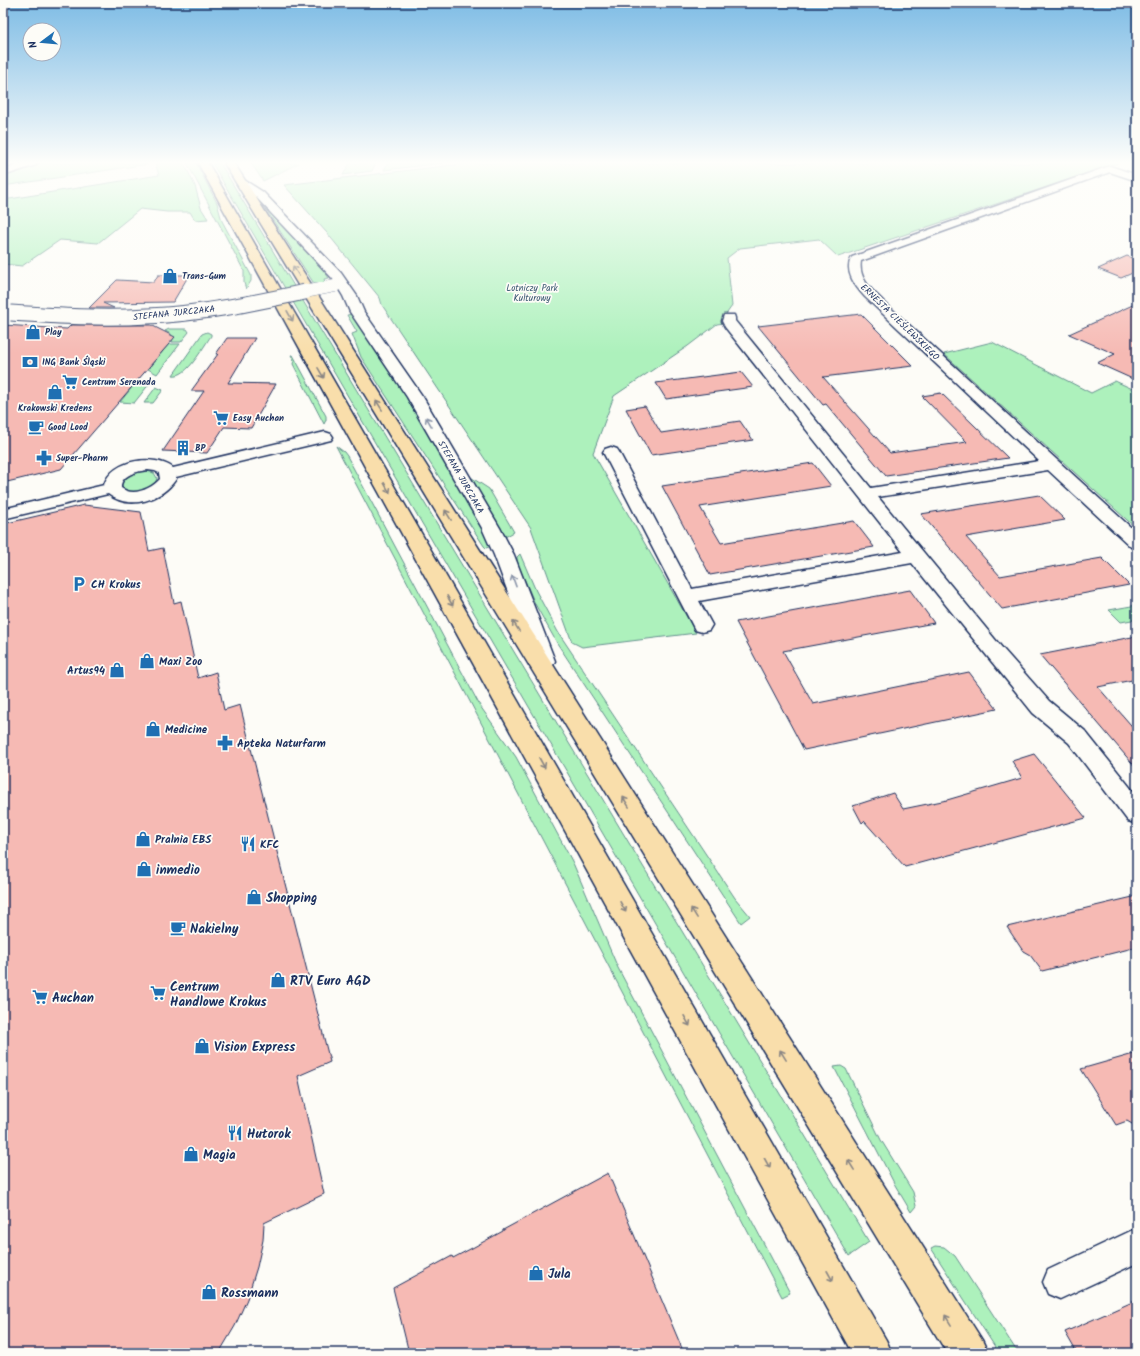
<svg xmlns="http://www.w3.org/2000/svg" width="1140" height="1356" viewBox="0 0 1140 1356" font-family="Kalam,sans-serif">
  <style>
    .green { fill: #adf1bc; stroke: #64908d }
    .building { fill: #f6bab4; stroke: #1b2f5e }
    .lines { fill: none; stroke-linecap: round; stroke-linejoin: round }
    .street-casing { stroke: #1b2f5e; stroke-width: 3 }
    .secondary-casing { stroke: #1b2f5e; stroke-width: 3 }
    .primary-casing { stroke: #1b2f5e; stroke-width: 3 }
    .street { fill: #fdfcf7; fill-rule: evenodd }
    .secondary { fill: #fdfcf7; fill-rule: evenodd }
    .primary { fill: #f9deab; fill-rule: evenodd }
    .secondary-bridge-far1-casing { stroke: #1b2f5e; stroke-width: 13; stroke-linecap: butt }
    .secondary-bridge-casing { stroke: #1b2f5e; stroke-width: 17; stroke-linecap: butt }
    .secondary-bridge-far1 { stroke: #fdfcf7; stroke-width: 12 }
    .secondary-bridge { stroke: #fdfcf7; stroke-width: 15 }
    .oneway { stroke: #8a8684 }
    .oneway2 { stroke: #8c96aa }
    .labels { text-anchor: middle; stroke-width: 3.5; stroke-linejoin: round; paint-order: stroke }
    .far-poi-label { font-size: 9px; font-weight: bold; fill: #1b2f5e; stroke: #fdfcf7; text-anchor: start }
    .far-park-label { font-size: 9px; fill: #385671; stroke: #fdfcf7 }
    .far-street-label { font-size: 9px; fill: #1b2f5e; stroke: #fdfcf7 }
    .poi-label { font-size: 11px; font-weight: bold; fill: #1b2f5e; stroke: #fdfcf7; text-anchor: start }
    .near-poi-label { font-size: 13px; font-weight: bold; fill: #1b2f5e; stroke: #fdfcf7; text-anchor: start }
  </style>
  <rect width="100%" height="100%" fill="#fdfcf7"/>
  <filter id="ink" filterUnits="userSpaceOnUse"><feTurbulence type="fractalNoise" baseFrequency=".025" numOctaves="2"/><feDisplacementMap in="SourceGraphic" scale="8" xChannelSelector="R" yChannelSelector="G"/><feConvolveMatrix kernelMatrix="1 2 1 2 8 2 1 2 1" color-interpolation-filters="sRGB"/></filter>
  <g filter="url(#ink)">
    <!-- green -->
    <g class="green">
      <polygon points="41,163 184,163 195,186 201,208 208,219 195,220 190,212 167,212 140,209 98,243 60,240 22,266 3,264 3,200 159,175 155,163 3,186 3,177"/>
      <polygon points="187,163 196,163 217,203 222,221 251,275 251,281 246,289 244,283 244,271"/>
      <polygon points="212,163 220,163 869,1242 849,1256"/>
      <polygon points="251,163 299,163 263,181"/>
      <polygon points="350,163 376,163 372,171 343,175"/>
      <polygon points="388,163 444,163 384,170"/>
      <polygon points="470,163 1118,163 838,257 819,239 740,248 727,258 732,306 722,320 724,323 717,324 688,346 614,396 593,453 696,633 582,647 572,642 531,528 382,305 380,298 327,233 284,185"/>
      <polygon points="267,207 312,254 329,278 324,279 325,282 315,285 265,208"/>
      <polygon points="353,314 399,382 491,543 492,546 486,548 484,546 361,357 352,334 357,332 347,315"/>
      <polygon points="169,329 187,329 189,332 181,342 172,342 173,339 171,334 165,331"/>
      <path d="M207,332L211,334V336C203,347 187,378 173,375L202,334Z"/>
      <polygon points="992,342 1091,393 1115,381 1137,391 1137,529 944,354"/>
      <polygon points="169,344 180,344 157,374 148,369"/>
      <polygon points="291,355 293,355 326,416 326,420 324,424 293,364 294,360"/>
      <polygon points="138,380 150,383 134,403 120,402"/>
      <polygon points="156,387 163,390 153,403 144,403"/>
      <polygon points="336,446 344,452 347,456 480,706 516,757 573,863 618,968 790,1293 782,1297"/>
      <path d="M147,471L154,473L157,478C154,491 131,496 121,487V482C129,474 136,471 147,471Z"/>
      <polygon points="466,474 489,489 514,532 505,537"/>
      <polygon points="520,554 536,591 558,632 735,898 750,916 741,923 557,643 535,604 517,562 517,557"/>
      <polygon points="1137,605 1137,619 1121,622 1109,610"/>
      <polygon points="841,1066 846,1069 881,1140 913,1192 916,1206 911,1212 895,1185 834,1067"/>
      <polygon points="935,1246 944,1247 955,1256 1018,1353 999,1353 931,1248"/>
    </g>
    <!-- building -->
    <g class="building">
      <polygon points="1127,256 1137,260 1137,271 1121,278 1098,269"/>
      <polygon points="158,275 189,275 173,302 103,303 114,308 89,308 117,280 154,282"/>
      <polygon points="1137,303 1137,381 1097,363 1115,354 1069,334"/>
      <polygon points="861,314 913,366 823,377 890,453 967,442 922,396 941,393 1008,458 886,476 826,404 823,405 758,326"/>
      <polygon points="3,325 67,329 71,325 151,325 175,337 61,469 3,483"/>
      <polygon points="227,338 255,338 228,383 276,384 251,428 224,427 207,453 163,451 204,391 191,391 218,354 216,354"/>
      <polygon points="741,372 753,387 666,399 656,383"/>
      <polygon points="645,406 661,433 740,421 753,440 651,455 626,409"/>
      <polygon points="813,463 831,486 700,507 721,543 854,521 874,547 710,575 662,486"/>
      <polygon points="1039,495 1065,520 966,537 1000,576 1102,558 1129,585 1002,609 921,514"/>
      <polygon points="84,505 141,512 149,551 163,548 174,603 181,601 198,678 216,672 224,710 240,705 330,1062 298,1076 324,1194 264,1223 263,1240 257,1267 247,1299 235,1326 219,1353 3,1353 3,524"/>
      <polygon points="910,590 934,623 783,651 813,704 969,672 997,709 804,750 736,622"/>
      <polygon points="1137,636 1137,679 1098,687 1137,732 1137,769 1040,655"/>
      <polygon points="1034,754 1086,818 905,867 864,821 862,823 853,806 893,793 903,809 947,800 1022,778 1012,761"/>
      <polygon points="1137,896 1137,947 1042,971 1030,955 1023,951 1007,927"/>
      <polygon points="1137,1053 1137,1127 1127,1121 1116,1125 1081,1069"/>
      <polygon points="608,1173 684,1353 409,1353 393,1288 452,1256 453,1258 474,1247 503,1231 503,1230"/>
      <polygon points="1137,1300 1137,1353 1077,1353 1065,1332"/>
    </g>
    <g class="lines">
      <defs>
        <g id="street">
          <path d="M1110,166L1137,175V181L1110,172L861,261C858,279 872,290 883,301L1137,533V549L1131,547L1048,470L878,497L1003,649L1049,701L1085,731L1137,796V824L1128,821L1069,743L1033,713L912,563L699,601L712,625L709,630L702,632L695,630L603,452L605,449L611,447L617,449L619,452L692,589L903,552L725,327L722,321L724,315H734L735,318V321L871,488L1039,461L865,297C856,287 843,271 852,257Z"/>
          <path d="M325,432L331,434L333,437L331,440L176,477V479C162,500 130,511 108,494L3,519V509L104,485C112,459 154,454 173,468ZM148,470L155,471L159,473L160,479C151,489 133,497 121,488C120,475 138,471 148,470Z"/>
          <polygon points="1137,1228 1137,1263 1060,1299 1048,1294 1043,1282 1048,1270"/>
        </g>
        <g id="secondary">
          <polygon points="23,163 37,163 36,165 3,176 3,170"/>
          <polygon points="241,178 263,192 341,273 357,296 364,312 423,397 500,528 514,555 555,661 552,667 544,669 536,667 494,555 482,528 407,397 350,312 343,296 332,278 255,196 237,183 236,181 237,179"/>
        </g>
        <g id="primary">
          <polygon points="198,163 208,163 886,1340 892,1353 852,1353"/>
          <polygon points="224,163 234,163 982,1340 988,1353 947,1353"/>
        </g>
      </defs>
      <!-- street casing -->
      <use href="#street" class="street-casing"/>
      <!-- secondary casing -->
      <use href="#secondary" class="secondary-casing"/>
      <!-- primary casing -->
      <use href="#primary" class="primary-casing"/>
      <!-- street -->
      <use href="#street" class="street"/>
      <!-- secondary -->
      <use href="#secondary" class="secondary"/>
      <!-- primary -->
      <use href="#primary" class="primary"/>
      <defs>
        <polyline id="secondary-bridge-far1" points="300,293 335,286"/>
        <path id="secondary-bridge" d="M11,313C57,316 103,319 148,316C201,314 253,303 305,292"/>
      </defs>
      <!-- secondary-bridge-far1 casing -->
      <use href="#secondary-bridge-far1" class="secondary-bridge-far1-casing"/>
      <!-- secondary-bridge casing -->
      <use href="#secondary-bridge" class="secondary-bridge-casing"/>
      <!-- secondary-bridge-far1 -->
      <use href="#secondary-bridge-far1" class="secondary-bridge-far1"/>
      <!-- secondary-bridge -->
      <use href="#secondary-bridge" class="secondary-bridge"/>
    </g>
    <!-- one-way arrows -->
    <defs><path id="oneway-shaft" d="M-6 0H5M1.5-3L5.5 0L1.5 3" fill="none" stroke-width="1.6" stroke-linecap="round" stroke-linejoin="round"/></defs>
    <g class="oneway">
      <use href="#oneway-shaft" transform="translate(296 271) rotate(-122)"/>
      <use href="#oneway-shaft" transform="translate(290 316) rotate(61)"/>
      <use href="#oneway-shaft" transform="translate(321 373) rotate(60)"/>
      <use href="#oneway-shaft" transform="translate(379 405) rotate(-122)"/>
      <use href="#oneway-shaft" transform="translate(387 488) rotate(61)"/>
      <use href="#oneway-shaft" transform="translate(448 515) rotate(-122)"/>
      <use href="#oneway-shaft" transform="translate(450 601) rotate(61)"/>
      <use href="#oneway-shaft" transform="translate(516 626) rotate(-122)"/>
      <use href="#oneway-shaft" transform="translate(542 763) rotate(61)"/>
      <use href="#oneway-shaft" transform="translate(626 802) rotate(-122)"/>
      <use href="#oneway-shaft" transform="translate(623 907) rotate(61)"/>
      <use href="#oneway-shaft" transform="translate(694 913) rotate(-122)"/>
      <use href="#oneway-shaft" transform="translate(687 1021) rotate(61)"/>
      <use href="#oneway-shaft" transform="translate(783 1055) rotate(-122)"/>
      <use href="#oneway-shaft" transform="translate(767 1163) rotate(61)"/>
      <use href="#oneway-shaft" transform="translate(851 1165) rotate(-122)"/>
      <use href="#oneway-shaft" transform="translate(830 1276) rotate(61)"/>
      <use href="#oneway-shaft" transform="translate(948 1320) rotate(-122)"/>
    </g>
    <g class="oneway2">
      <use href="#oneway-shaft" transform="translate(429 422) rotate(-120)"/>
      <use href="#oneway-shaft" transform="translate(514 581) rotate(-110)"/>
    </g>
  </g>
  <!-- sky -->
  <linearGradient id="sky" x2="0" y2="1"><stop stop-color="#7ebce5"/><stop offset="0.46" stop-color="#fefefb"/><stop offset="1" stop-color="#fefefb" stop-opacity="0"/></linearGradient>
  <rect width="1140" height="353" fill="url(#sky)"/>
  <!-- icons -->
  <defs>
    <symbol id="shop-bare" viewBox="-9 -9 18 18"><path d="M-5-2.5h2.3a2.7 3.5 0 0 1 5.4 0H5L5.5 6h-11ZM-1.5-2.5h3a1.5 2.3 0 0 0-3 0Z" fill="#1f6fb2" stroke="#fdfcf7" stroke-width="2.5" paint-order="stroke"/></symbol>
    <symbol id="bank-bare" viewBox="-9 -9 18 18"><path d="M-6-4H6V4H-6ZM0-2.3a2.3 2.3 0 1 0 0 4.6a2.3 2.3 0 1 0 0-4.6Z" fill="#1f6fb2" stroke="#fdfcf7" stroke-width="2.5" paint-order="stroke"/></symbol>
    <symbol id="supermarket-bare" viewBox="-9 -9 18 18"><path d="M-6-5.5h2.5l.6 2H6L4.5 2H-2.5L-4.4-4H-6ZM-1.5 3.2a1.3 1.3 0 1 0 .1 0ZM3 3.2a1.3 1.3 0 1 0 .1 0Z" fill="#1f6fb2" stroke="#fdfcf7" stroke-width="2.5" paint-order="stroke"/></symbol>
    <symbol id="cafe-bare" viewBox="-9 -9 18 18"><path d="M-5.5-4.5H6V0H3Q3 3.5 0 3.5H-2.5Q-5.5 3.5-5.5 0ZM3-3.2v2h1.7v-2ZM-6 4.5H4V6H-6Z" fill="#1f6fb2" stroke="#fdfcf7" stroke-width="2.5" paint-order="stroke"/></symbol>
    <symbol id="building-bare" viewBox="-9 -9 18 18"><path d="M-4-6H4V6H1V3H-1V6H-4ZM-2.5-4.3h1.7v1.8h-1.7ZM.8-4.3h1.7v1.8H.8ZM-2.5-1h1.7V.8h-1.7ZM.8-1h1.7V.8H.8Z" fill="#1f6fb2" stroke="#fdfcf7" stroke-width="2.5" paint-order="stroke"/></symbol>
    <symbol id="pharmacy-bare" viewBox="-9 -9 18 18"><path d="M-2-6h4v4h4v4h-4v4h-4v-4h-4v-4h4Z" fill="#1f6fb2" stroke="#fdfcf7" stroke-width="2.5" paint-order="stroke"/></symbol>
    <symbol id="parking-bare" viewBox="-9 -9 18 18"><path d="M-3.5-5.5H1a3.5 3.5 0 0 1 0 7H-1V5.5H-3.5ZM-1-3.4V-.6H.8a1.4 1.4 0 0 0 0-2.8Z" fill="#1f6fb2" stroke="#fdfcf7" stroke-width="2.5" paint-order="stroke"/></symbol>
    <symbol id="restaurant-bare" viewBox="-9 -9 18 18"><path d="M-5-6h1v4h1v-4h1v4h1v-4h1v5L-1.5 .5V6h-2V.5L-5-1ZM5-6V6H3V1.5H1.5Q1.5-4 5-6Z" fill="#1f6fb2" stroke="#fdfcf7" stroke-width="2.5" paint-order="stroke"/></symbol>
  </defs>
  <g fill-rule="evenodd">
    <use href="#shop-bare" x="159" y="265" width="22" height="22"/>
    <use href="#shop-bare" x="22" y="321" width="22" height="22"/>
    <use href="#bank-bare" x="19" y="351" width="22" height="22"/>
    <use href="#supermarket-bare" x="59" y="371" width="22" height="22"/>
    <use href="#shop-bare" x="44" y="381" width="22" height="22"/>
    <use href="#supermarket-bare" x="210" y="407" width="22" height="22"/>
    <use href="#cafe-bare" x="25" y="416" width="22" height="22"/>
    <use href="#building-bare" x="172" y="437" width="22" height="22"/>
    <use href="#pharmacy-bare" x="33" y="447" width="22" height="22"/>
    <use href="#parking-bare" x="68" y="573" width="22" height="22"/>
    <use href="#shop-bare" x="136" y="650" width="22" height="22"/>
    <use href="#shop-bare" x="106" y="659" width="22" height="22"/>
    <use href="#shop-bare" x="142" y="718" width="22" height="22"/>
    <use href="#pharmacy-bare" x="214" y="732" width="22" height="22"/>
    <use href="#shop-bare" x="132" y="828" width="22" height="22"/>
    <use href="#restaurant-bare" x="237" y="833" width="22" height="22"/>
    <use href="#shop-bare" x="133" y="858" width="22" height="22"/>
    <use href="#shop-bare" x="243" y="886" width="22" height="22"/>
    <use href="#cafe-bare" x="167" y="917" width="22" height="22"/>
    <use href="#shop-bare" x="267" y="969" width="22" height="22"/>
    <use href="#supermarket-bare" x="147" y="982" width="22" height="22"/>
    <use href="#supermarket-bare" x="29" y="986" width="22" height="22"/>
    <use href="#shop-bare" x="191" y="1035" width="22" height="22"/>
    <use href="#restaurant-bare" x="224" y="1122" width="22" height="22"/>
    <use href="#shop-bare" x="180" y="1143" width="22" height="22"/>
    <use href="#shop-bare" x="525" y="1262" width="22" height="22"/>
    <use href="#shop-bare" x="198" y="1281" width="22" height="22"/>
  </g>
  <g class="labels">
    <!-- far-poi labels -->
    <g class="far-poi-label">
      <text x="182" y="279">Trans-Gum</text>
      <text x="45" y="335">Play</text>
      <text x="42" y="365">ING Bank Śląski</text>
      <text x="82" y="385">Centrum Serenada</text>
      <text x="55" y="411" text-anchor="middle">Krakowski Kredens</text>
      <text x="233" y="421">Easy Auchan</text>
      <text x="48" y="430">Good Lood</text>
      <text x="195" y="451">BP</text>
      <text x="56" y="461">Super-Pharm</text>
    </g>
    <!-- far-park labels -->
    <g class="far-park-label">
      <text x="532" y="291">Lotniczy Park<tspan x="532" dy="10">Kulturowy</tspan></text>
    </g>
    <!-- far-street labels -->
    <g class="far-street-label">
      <text transform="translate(174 313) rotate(-6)" y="3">STEFANA JURCZAKA</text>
      <text transform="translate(900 322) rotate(44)" y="3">ERNESTA CIEŚLEWSKIEGO</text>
      <text transform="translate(461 477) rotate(60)" y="3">STEFANA JURCZAKA</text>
    </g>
    <!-- poi labels -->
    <g class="poi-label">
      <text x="91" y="588">CH Krokus</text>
      <text x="159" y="665">Maxi Zoo</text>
      <text x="105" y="674" text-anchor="end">Artus94</text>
      <text x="165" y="733">Medicine</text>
      <text x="237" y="747">Apteka Naturfarm</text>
      <text x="155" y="843">Pralnia EBS</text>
      <text x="260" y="848">KFC</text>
    </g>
    <!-- near-poi labels -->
    <g class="near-poi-label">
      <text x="156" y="874">inmedio</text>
      <text x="266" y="902">Shopping</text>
      <text x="190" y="933">Nakielny</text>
      <text x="290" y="985">RTV Euro AGD</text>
      <text x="170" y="991">Centrum<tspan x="170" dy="15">Handlowe Krokus</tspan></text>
      <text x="52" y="1002">Auchan</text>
      <text x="214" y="1051">Vision Express</text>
      <text x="247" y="1138">Hutorok</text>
      <text x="203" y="1159">Magia</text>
      <text x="548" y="1278">Jula</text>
      <text x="221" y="1297">Rossmann</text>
    </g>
  </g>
  <!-- margin -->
  <rect width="1140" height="1356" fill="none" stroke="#fdfcf7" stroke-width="16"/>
  <rect x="8" y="8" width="1124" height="1340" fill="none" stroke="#1b2f5e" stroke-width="1.5" filter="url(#ink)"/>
  <!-- north arrow -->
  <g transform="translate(42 42) rotate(254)"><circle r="19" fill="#fdfcf7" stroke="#a3aaba"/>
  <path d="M0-3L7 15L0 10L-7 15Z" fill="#1f6fb2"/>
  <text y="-6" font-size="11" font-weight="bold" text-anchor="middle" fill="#1b2f5e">N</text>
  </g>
</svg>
